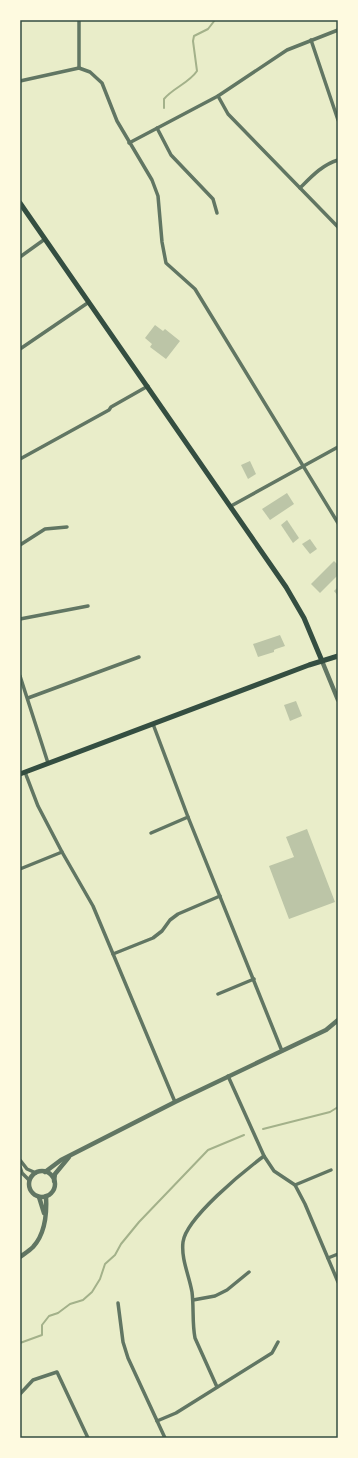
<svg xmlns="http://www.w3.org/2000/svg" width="358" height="1458" viewBox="0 0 358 1458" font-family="Overpass,sans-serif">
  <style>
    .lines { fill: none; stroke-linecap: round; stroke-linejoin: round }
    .stream { stroke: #a3b18a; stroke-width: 2 }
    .building { fill: #bcc5a7 }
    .minor { stroke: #617663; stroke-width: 3.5 }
    .tertiary { stroke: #617663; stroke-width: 4.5 }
    .secondary { stroke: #344e41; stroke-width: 5 }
    .neatline { fill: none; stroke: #344e41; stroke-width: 1.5 }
  </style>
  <rect width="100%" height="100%" fill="#e9edc9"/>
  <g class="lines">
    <!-- stream -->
    <g class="stream">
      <path d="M164,108V99C173,88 189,83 197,71L193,41L194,36L208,29L215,20"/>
      <polyline points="263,1129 330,1112 338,1107"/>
      <polyline points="20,1343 42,1335 42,1325 49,1316 58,1313 70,1304 83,1300 92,1292 100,1279 105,1264 115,1255 121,1244 139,1222 208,1150 244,1135"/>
    </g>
  </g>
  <!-- building -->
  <g class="building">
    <polygon points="155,325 163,331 165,329 180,341 166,359 150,347 152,344 145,338"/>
    <polygon points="250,461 256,474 248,479 241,465"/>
    <polygon points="287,493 294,504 270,520 262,509"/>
    <polygon points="287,520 299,538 293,543 281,525"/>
    <polygon points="310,539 317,549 310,554 302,544"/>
    <polygon points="334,561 338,565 338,575 320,593 311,584"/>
    <polygon points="338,587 338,596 334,591"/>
    <polygon points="280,635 285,646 276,649 274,650 274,652 258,657 253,644"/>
    <polygon points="296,701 302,716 290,721 284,705"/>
    <polygon points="307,829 335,902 289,919 269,866 294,857 286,837"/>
  </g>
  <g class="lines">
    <!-- minor -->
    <g class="minor">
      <polyline points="311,40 338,120"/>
      <polyline points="79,68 90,72 102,83 117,121 152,180 158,196 162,242 166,263 195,289 338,523"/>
      <polyline points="79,68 79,20"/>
      <polyline points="20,81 79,68"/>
      <polyline points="218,96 228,114 338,227"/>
      <polyline points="157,128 171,155 213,199 217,213"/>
      <polyline points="129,143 218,96 287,50 338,30"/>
      <path d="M300,188C312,176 322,165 338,160"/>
      <polyline points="20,257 45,239"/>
      <polyline points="20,349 89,302"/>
      <polyline points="20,459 109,410 111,407 148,386"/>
      <polyline points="231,506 338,447"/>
      <polyline points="20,545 45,529 67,527"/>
      <polyline points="20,619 88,606"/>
      <polyline points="20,676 48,763"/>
      <polyline points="28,698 139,657"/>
      <polyline points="153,724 188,817 282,1051"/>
      <polyline points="25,772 38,806 62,852 93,906 175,1102"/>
      <polyline points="151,833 188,817"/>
      <polyline points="20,869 62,852"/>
      <polyline points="113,954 153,938 162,931 170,920 178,914 220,896"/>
      <polyline points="218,994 254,979"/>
      <polyline points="228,1076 264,1156 274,1171 295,1185 305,1204 338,1282"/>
      <polyline points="20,1160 27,1169 36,1173"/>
      <polyline points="20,1167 22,1173 29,1180"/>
      <polyline points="295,1185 331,1170"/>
      <polyline points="328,1258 338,1254"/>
      <polyline points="193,1300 215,1296 227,1290 249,1272"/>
      <polyline points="118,1303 123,1342 128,1358 165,1438"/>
      <path d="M217,1387L195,1338C192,1323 194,1308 192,1292C189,1275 181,1259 183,1242C186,1218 244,1171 264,1156"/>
      <polyline points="20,1394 33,1380 57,1372 88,1438"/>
      <polyline points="157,1421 176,1413 272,1353 278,1342"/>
    </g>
    <!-- tertiary -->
    <g class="tertiary">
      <polyline points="322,661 338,700"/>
      <circle cx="42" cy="1184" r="13"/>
      <polyline points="45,1172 61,1160 175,1102 326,1030 338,1020"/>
      <polyline points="54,1181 55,1174 69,1157"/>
      <polyline points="39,1197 44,1213"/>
      <path d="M20,1257C24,1254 29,1251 33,1247C45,1234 47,1213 46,1196"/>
    </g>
    <!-- secondary -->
    <g class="secondary">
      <polyline points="20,203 286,587 304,618 322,661"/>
      <polyline points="20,774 309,665 338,656"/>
    </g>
  </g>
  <!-- border -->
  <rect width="358" height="1458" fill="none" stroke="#fefae0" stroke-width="42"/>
  <rect x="21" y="21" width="316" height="1416" class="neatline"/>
</svg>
